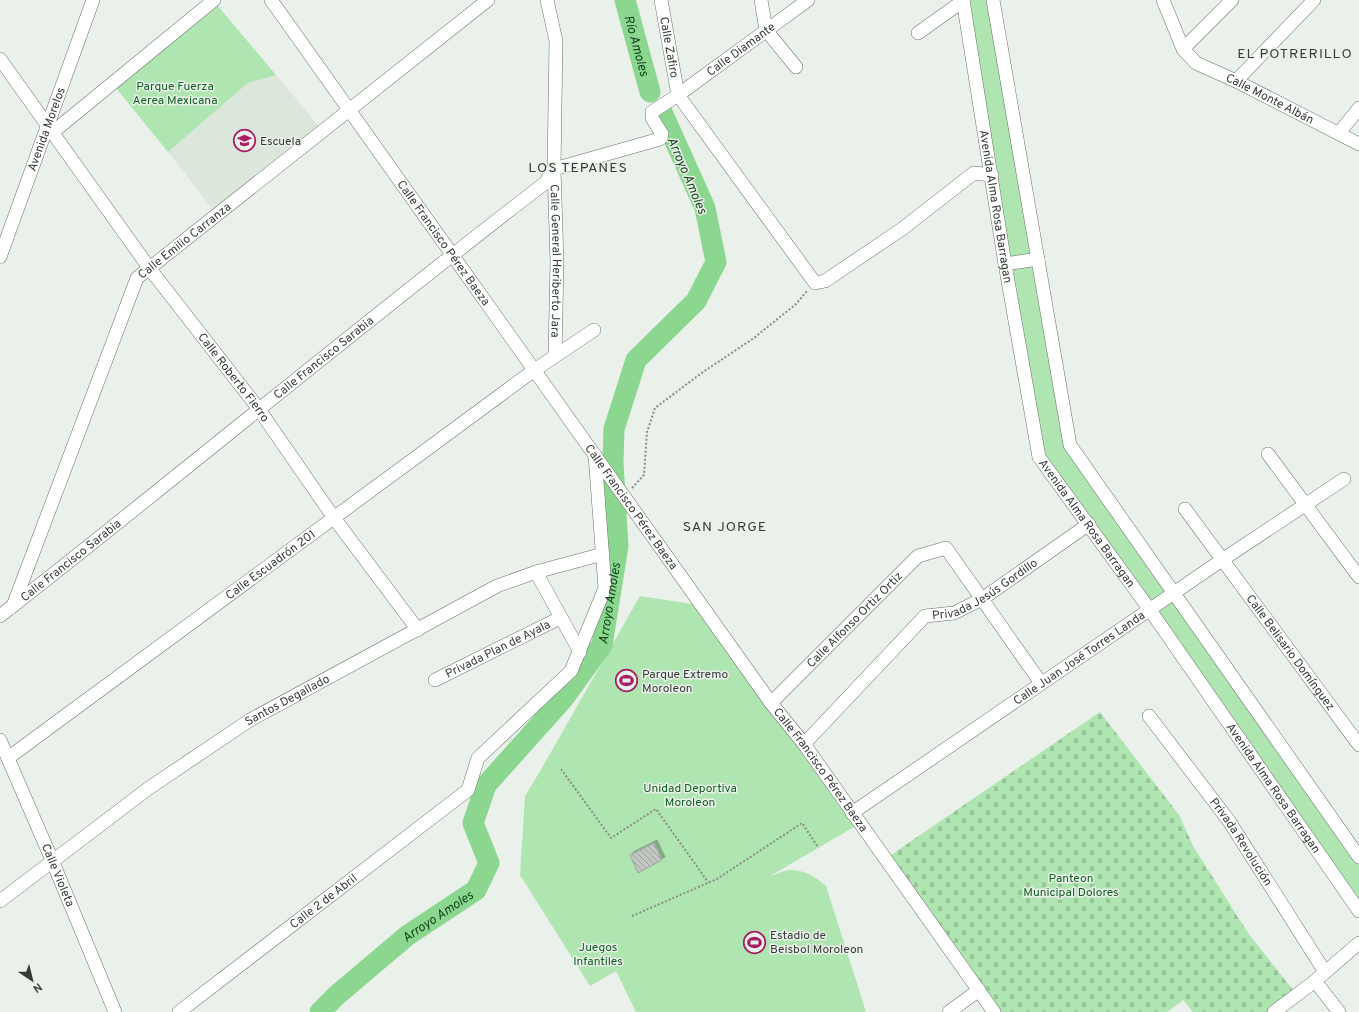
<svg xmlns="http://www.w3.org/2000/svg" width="1359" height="1012" viewBox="0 0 1359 1012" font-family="Overpass,sans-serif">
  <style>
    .built { fill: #dbe7db }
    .green { fill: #afe5b1 }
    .cemetery { fill: url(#cemetery-stones) }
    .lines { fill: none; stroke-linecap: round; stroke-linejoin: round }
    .river { stroke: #8cd790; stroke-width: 21 }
    .building { fill: url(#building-back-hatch); stroke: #9da29d; filter: url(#shadow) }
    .minor-casing { stroke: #6b706b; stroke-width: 14 }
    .path { stroke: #898d89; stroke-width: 2; stroke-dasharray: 2 2; stroke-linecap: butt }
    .minor { stroke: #fff; stroke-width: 13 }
    .labels { text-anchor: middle; stroke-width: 3; stroke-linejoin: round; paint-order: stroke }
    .street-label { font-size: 12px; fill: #373a37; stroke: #eaf0ea }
    .park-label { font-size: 12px; fill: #10601f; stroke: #eaf0ea }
    .poi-label { font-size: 12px; fill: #373a37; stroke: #eaf0ea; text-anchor: start }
    .water-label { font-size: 13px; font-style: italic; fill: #114619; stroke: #eaf0ea }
    .quarter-label { font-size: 14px; letter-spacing: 1px; fill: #373a37; stroke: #eaf0ea }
  </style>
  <defs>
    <pattern id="cemetery-stones" width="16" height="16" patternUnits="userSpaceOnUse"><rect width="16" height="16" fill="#afe5b1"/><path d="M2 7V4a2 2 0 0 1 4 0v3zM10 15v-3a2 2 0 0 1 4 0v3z" fill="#97c599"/></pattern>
    <pattern id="building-back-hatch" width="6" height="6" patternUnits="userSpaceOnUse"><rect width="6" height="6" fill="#c1c7c1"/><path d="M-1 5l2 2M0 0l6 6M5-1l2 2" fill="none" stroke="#9ea39e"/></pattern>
    <filter id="shadow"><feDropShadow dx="3" dy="-3" stdDeviation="0" flood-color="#0004"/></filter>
  </defs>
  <rect width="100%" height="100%" fill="#eaf0ea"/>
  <!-- built -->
  <polygon class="built" points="276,75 322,130 214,211 168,152 248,83"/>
  <!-- green -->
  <g class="green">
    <polygon points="961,0 993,0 1070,445 1359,857 1359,911 1041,457"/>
    <polygon points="218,6 276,75 248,83 168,152 116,88"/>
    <path d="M640,596L698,605L854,827L770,876C776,875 782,871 788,870C803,869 816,877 826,886L866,1012H636L616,971L590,986L520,875L525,796L539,773Z"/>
  </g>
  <!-- cemetery -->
  <polygon class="cemetery" points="1100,712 1179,815 1193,846 1248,933 1297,995 1274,1012 1193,1012 1183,1000 1167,1012 994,1012 885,859"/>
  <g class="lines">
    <!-- river -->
    <g class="river">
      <path id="s1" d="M625,0L650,92"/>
      <path id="s2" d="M320,1012L337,995L408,935L476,890L489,863L473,823L486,785L563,699L602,645L618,546L613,462L614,429L636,360L696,301L716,262L705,208L662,112"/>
    </g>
  </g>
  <!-- building -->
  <polygon class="building" points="654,843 662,860 638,873 630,855"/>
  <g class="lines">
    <defs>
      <g id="minor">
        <path id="s3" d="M271,0L771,703L804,744L994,1012"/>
        <path id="s4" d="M547,0L556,41L554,169L557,262L555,355"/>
        <path id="s5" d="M661,0L678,95L815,283L825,281L902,229L974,173L992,175"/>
        <polyline points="761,0 766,30 796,67"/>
        <path id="s6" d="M963,0L1005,264L1039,457L1150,610L1359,911"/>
        <polyline points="993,0 1070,445 1359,857"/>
        <path id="s7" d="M1163,0L1183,49L1196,63L1236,81L1359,144"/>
        <polyline points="918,33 963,1"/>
        <polyline points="1183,49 1232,0"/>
        <path id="s8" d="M0,59L150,269L258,408L334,518L418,630"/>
        <polyline points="1236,81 1314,0"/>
        <polyline points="53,132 214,0"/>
        <polyline points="1339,133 1359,108"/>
        <path id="s9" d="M0,257L93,0"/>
        <polyline points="1005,264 1038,259"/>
        <polyline points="1268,454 1359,577"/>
        <path id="s10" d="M1185,509L1359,745"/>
        <polyline points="536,572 580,652"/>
        <path id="s11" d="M13,606L137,278L488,0"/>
        <path id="s12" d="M0,616C183,473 361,324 545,183L554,169L660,139L662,134L652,118V112L678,95L808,0"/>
        <path id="s13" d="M435,680L560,618"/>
        <path id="s14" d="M771,703L918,556L946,548L1041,683"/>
        <path id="s15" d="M1149,716L1229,821L1325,972"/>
        <path id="s16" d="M0,740L52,860L115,1012"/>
        <path id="s17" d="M804,744L925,616L954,613L982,599L1089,524"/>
        <path id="s18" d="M8,758L533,371L594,330"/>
        <path id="s19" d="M852,813L1222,560L1344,479"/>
        <path id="s20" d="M0,901L149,788L250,720L497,586L536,572L603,554"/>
        <polyline points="1315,981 1339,1012"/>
        <path id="s21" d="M179,1012L468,790L478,758L571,671L605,588L595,455"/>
        <polyline points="949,1012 979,990"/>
        <polyline points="1274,1012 1315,981 1359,943"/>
      </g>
    </defs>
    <!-- minor casing -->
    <use href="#minor" class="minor-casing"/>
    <!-- path -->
    <g class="path">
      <polyline points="632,488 644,475 647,432 655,408 703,372 754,338 796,304 807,291"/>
      <polyline points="561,769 611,838 656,809 708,882"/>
      <polyline points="632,916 717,879 802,823 818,847"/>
    </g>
    <!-- minor -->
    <use href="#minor" class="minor"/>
  </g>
  <!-- icons -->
  <defs>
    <symbol id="school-ring" viewBox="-11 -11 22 22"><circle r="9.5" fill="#eaf0ea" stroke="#a71e64" stroke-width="1.5"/><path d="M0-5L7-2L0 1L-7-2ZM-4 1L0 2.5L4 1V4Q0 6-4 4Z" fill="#a71e64"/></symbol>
    <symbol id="stadium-ring" viewBox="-11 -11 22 22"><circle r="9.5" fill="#eaf0ea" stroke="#a71e64" stroke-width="1.5"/><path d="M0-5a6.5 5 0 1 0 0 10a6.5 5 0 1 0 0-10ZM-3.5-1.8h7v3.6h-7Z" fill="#a71e64"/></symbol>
  </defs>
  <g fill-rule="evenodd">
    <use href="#school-ring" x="232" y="128" width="25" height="25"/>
    <use href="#stadium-ring" x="614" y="668" width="25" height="25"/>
    <use href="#stadium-ring" x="742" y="930" width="25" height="25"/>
  </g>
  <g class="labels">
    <!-- street labels -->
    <g class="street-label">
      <text dy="4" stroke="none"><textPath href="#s5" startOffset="48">Calle Zafiro</textPath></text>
      <text dy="4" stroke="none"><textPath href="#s12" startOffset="962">Calle Diamante</textPath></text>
      <text dy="4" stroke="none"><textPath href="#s7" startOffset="154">Calle Monte Albán</textPath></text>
      <text dy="4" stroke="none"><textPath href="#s9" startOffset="136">Avenida Morelos</textPath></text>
      <text dy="4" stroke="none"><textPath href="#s6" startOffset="209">Avenida Alma Rosa Barragan</textPath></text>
      <text dy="4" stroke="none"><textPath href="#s11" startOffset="411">Calle Emilio Carranza</textPath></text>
      <text dy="4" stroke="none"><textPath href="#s3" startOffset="298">Calle Francisco Pérez Baeza</textPath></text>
      <text dy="4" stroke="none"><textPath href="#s4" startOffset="262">Calle General Heriberto Jara</textPath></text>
      <text dy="4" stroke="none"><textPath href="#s12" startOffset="414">Calle Francisco Sarabia</textPath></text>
      <text dy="4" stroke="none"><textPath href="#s8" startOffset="395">Calle Roberto Fierro</textPath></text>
      <text dy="4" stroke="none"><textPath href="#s3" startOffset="622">Calle Francisco Pérez Baeza</textPath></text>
      <text dy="4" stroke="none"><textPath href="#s6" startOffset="545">Avenida Alma Rosa Barragan</textPath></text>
      <text dy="4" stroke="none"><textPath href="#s12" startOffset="90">Calle Francisco Sarabia</textPath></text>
      <text dy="4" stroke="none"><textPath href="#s18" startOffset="326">Calle Escuadrón 201</textPath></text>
      <text dy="4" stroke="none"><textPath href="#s17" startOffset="243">Privada Jesús Gordillo</textPath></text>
      <text dy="4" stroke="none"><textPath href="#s14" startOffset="118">Calle Alfonso Ortiz Ortiz</textPath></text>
      <text dy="4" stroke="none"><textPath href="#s13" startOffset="70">Privada Plan de Ayala</textPath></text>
      <text dy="4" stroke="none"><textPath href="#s10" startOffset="178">Calle Belisario Domínguez</textPath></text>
      <text dy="4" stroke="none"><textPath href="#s19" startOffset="275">Calle Juan José Torres Landa</textPath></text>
      <text dy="4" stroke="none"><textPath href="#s20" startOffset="351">Santos Degallado</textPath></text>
      <text dy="4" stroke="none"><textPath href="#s3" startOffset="946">Calle Francisco Pérez Baeza</textPath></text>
      <text dy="4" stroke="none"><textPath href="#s6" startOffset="869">Avenida Alma Rosa Barragan</textPath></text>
      <text dy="4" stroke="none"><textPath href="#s15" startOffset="156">Privada Revolución</textPath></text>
      <text dy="4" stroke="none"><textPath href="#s16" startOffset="147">Calle Violeta</textPath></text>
      <text dy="4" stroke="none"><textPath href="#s21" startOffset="182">Calle 2 de Abril</textPath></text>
    </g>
    <!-- park labels -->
    <g class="park-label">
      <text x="175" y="90">Parque Fuerza<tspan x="175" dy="14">Aerea Mexicana</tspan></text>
      <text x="690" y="792">Unidad Deportiva<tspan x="690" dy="14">Moroleon</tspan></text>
      <text x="1071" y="882">Panteon<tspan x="1071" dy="14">Municipal Dolores</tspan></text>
      <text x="598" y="951">Juegos<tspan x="598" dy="14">Infantiles</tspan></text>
    </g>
    <!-- poi labels -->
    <g class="poi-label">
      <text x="260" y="145">Escuela</text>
      <text x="642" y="678">Parque Extremo<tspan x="642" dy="14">Moroleon</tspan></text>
      <text x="770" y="939">Estadio de<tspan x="770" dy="14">Beisbol Moroleon</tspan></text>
    </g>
    <!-- water labels -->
    <g class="water-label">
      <text dy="5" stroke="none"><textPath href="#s1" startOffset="47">Río Amoles</textPath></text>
      <text transform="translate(688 175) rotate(67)" y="5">Arroyo Amoles</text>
      <text dy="5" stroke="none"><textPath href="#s2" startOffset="536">Arroyo Amoles</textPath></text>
      <text dy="5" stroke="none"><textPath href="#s2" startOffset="152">Arroyo Amoles</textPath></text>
    </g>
    <!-- quarter labels -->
    <g class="quarter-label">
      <text x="1295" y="58">EL POTRERILLO</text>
      <text x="578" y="172">LOS TEPANES</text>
      <text x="725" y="531">SAN JORGE</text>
    </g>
  </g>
  <!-- north arrow -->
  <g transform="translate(32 980) rotate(145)" stroke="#eaf0ea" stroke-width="3" paint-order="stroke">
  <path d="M0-3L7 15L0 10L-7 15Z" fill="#373a37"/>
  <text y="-6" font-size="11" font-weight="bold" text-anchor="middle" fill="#373a37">N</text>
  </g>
</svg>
